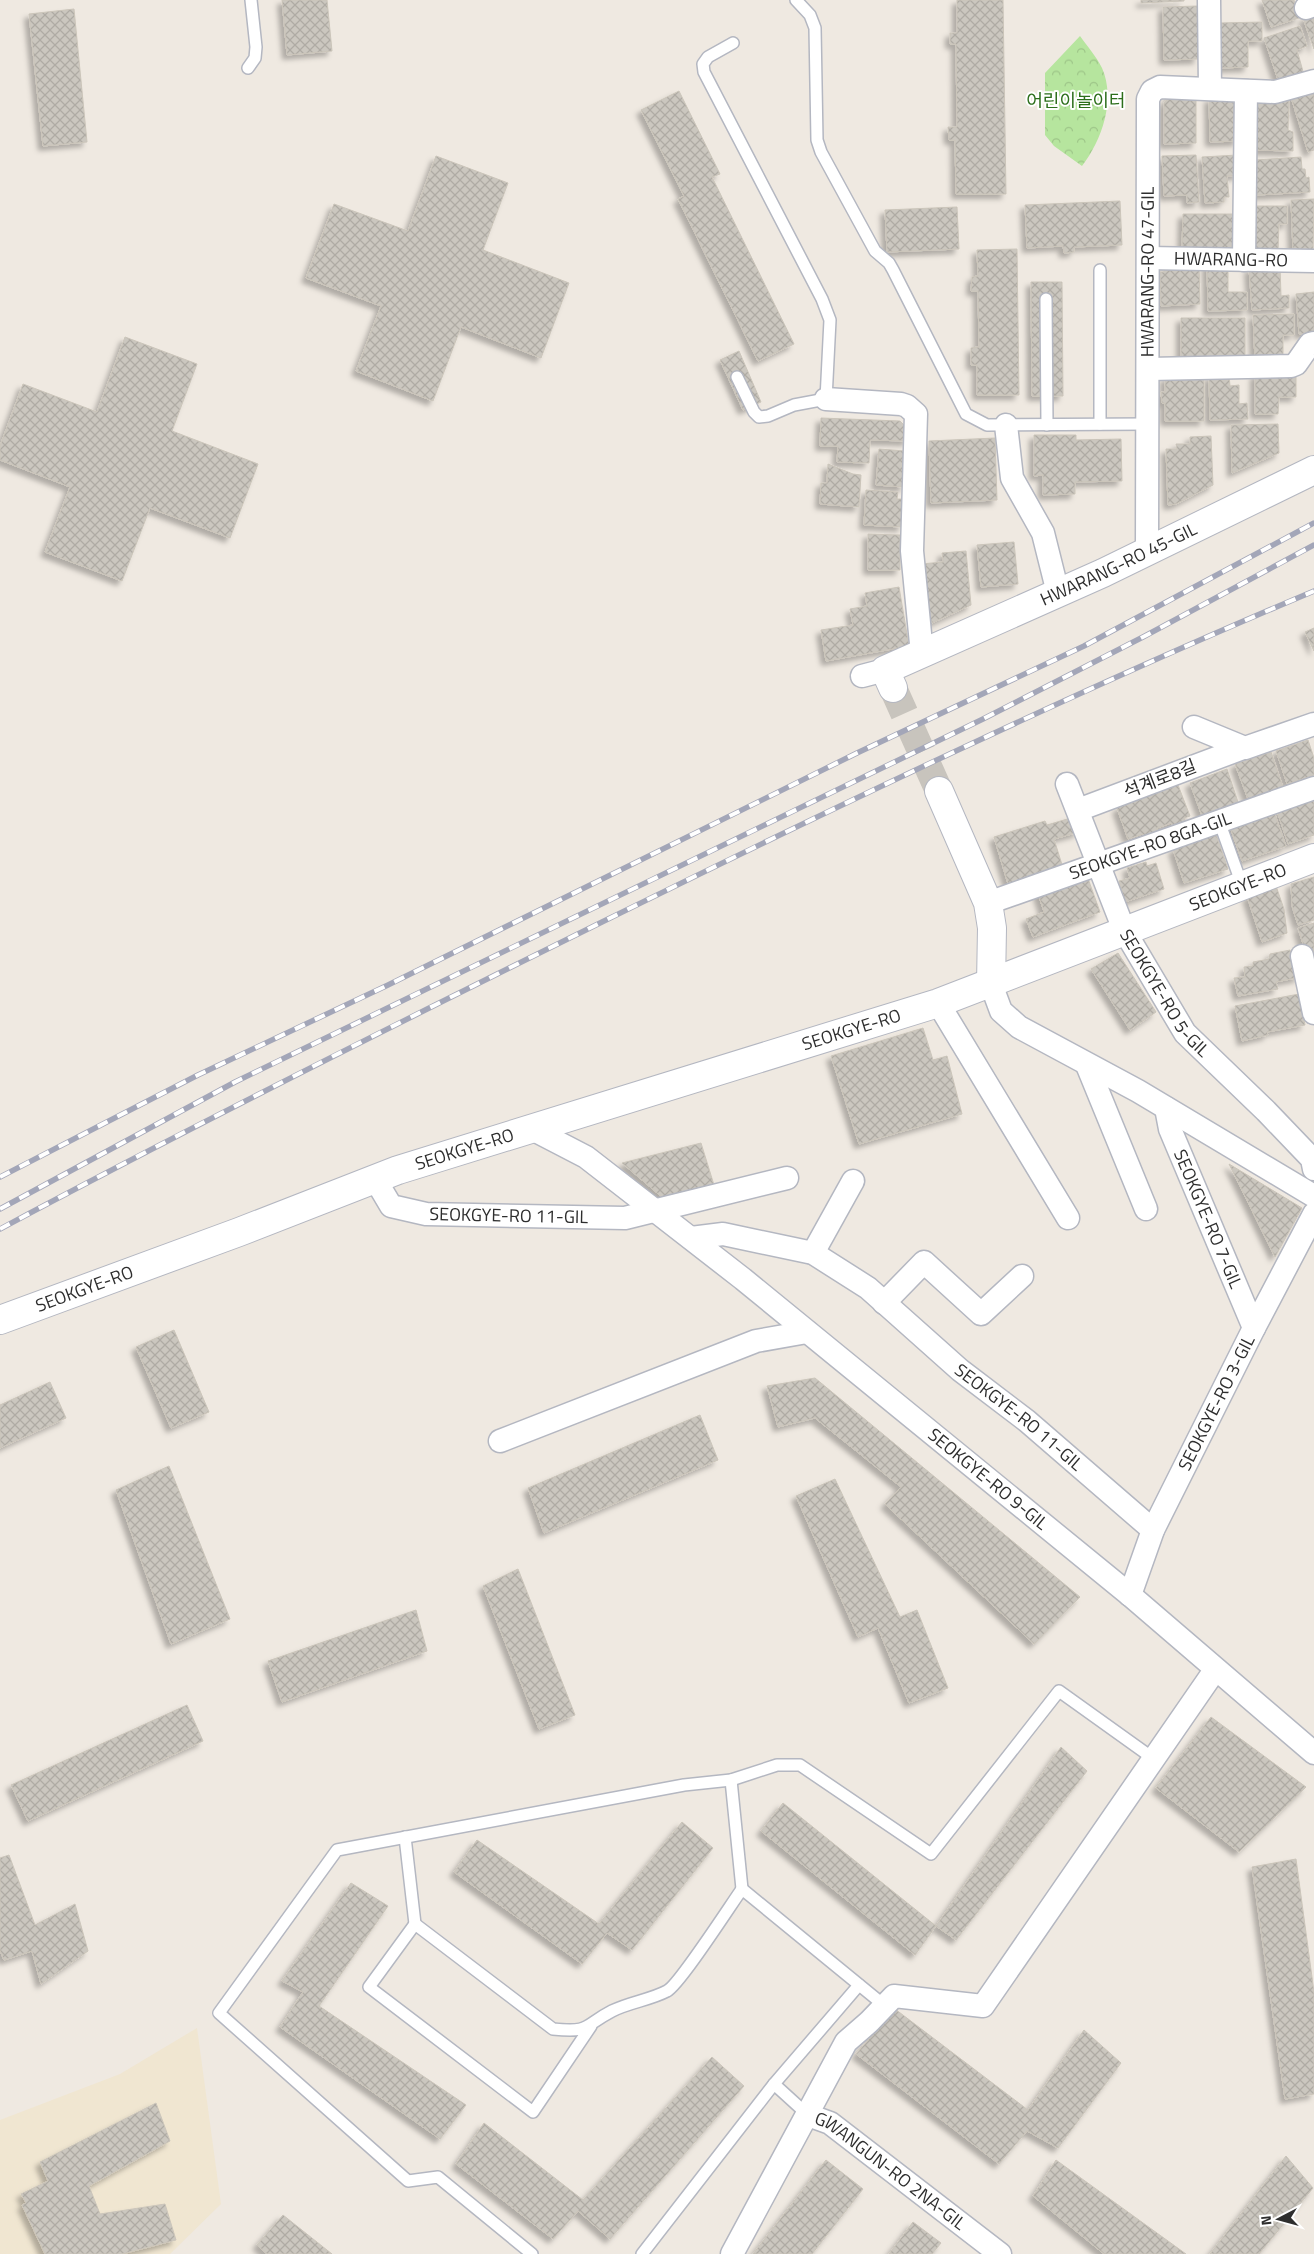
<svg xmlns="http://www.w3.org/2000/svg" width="1314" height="2254" viewBox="0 0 1314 2254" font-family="'Titillium Web','Noto Sans KR',sans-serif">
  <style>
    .education { fill: #f0e6d1 }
    .park { fill: url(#park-crowns) }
    .building { fill: url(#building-cross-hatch); stroke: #cbc5ba; filter: url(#shadow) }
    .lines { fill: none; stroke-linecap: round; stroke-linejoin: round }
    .secondary-tunnel { stroke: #c8c4bd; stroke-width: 28; stroke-dasharray: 28 14; stroke-linecap: butt }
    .lane-casing { stroke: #b4b7c1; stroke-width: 14 }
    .street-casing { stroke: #b4b7c1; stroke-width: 25 }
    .secondary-casing { stroke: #b4b7c1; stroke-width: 30 }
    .lane { stroke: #fff; stroke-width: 11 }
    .street { stroke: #fff; stroke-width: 22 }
    .secondary { stroke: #fff; stroke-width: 28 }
    .rail-casing { stroke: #a3a6b8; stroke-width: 5.5 }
    .rail { stroke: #fff; stroke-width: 4; stroke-dasharray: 11; stroke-linecap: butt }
    .labels { text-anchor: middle; stroke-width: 4; stroke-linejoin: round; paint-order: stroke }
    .park-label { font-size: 18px; fill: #2c6e1b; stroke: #fff }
    .street-label { font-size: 18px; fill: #2e2e2e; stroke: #fff }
  </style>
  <defs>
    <pattern id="park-crowns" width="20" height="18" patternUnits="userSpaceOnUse" patternTransform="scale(1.25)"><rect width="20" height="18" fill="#b6e59e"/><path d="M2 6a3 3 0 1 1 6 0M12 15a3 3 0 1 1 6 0" fill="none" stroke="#9dc588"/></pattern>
    <pattern id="building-cross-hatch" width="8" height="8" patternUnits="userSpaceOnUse" patternTransform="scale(1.25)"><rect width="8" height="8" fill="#cbc7bf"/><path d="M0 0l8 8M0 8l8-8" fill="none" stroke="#afaba4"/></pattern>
    <filter id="shadow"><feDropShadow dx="-4.5" dy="4.5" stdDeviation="2.5" flood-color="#0004"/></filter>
  </defs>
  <rect width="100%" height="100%" fill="#efe9e1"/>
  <!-- education -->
  <polygon class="education" points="197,2028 221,2204 170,2254 0,2254 0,2120 120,2074"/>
  <!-- park -->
  <path class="park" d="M1080,36C1087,46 1096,56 1102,68C1116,100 1102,140 1082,166L1054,146L1045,135V73Z"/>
  <!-- building -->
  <g class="building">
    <polygon points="282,0 327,0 332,51 287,55"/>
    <polygon points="957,0 1003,0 1006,194 956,194 955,140 949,140 948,127 957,127 956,44 950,44 950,33 957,33"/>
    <polygon points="1141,0 1184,0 1184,1 1141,3"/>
    <polygon points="1262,0 1294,0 1299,18 1271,27"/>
    <polygon points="1197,6 1198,59 1164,60 1163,7"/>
    <polygon points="74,9 87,142 43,146 29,14"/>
    <polygon points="1314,15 1314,49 1303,18"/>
    <polygon points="1262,22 1262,41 1248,41 1248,67 1220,68 1219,23"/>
    <polygon points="1300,26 1307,46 1297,50 1304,75 1279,83 1264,38"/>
    <polygon points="1314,87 1314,150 1308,152 1290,94"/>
    <polygon points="679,91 720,174 712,177 794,344 758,361 678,199 684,196 641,110"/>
    <polygon points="1172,93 1196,93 1196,143 1164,144 1164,103"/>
    <polygon points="1209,98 1238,98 1238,141 1210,142"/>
    <polygon points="1253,100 1289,101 1288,130 1293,132 1293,151 1252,150"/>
    <polygon points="1196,155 1199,202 1187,203 1187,195 1164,196 1162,156"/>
    <polygon points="1237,155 1239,175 1227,176 1229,197 1224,197 1224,202 1205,203 1202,157"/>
    <polygon points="436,156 508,183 483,250 569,283 541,358 461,327 433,401 356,371 381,306 306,278 334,204 408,231"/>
    <polygon points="1301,157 1302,169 1305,169 1306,178 1309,177 1310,192 1257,195 1255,160"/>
    <polygon points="1314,199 1313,252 1293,252 1291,200"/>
    <polygon points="1120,201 1122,245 1074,247 1074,252 1064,253 1063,246 1027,248 1025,205"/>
    <polygon points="1253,206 1287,206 1287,224 1279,224 1278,251 1253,250"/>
    <polygon points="957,207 959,249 887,252 885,210"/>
    <polygon points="1183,214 1235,214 1235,248 1182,248"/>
    <polygon points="1017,249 1019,395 977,395 977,365 971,365 971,348 979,347 978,291 971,291 972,277 978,276 977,250"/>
    <polygon points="1199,262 1200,304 1161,306 1160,272 1164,272 1164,267"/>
    <polygon points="1228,263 1228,292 1247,292 1247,310 1208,311 1207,264"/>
    <polygon points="1280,266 1281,296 1289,295 1289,308 1252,310 1249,268"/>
    <polygon points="1031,282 1062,282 1063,396 1032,396"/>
    <polygon points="1314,292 1314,332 1299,334 1296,294"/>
    <polygon points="1294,314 1294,335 1283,335 1283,360 1255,361 1253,315"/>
    <polygon points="1181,318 1245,318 1245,359 1181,358"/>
    <polygon points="125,337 197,364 172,431 258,464 230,538 150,508 122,581 45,552 70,487 0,460 0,446 23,384 97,412"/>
    <polygon points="739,351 761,402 743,410 720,360"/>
    <polygon points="1255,374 1296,374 1296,397 1279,397 1278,414 1255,414"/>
    <polygon points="1229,375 1230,386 1239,385 1239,404 1247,403 1248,419 1210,420 1209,376"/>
    <polygon points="1165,377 1204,377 1204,421 1165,421 1165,403 1162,403 1161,392 1165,392"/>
    <polygon points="821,418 900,421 908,429 908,441 870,440 869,463 837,462 838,446 820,446"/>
    <polygon points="1278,424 1279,453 1232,473 1231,425"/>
    <polygon points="1034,435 1076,435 1076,440 1121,439 1122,481 1075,482 1075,494 1043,495 1043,475 1034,476"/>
    <polygon points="1211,436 1213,485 1176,504 1168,505 1166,449 1177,449 1176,444 1190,444 1190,437"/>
    <polygon points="995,438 997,500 931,503 929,441"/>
    <polygon points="879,449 906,451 904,487 876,485"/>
    <polygon points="828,464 853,474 861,475 859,507 820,504 821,483 827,483"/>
    <polygon points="866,490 898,492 897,499 904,499 902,527 864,525"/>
    <polygon points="868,534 900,535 900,570 868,570"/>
    <polygon points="1014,542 1018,584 981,587 977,545"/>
    <polygon points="966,551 971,605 932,623 924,606 921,564 943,562 942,553"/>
    <polygon points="899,587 909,646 826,661 821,630 853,625 850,609 867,606 865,593"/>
    <polygon points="1314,628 1314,651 1305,632"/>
    <polygon points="1308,740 1314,758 1314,775 1287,784 1276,751"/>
    <polygon points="1271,752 1283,787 1248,799 1235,764"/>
    <polygon points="1227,769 1238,802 1202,816 1190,783"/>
    <polygon points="1178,785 1190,816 1184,818 1185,821 1172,826 1171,823 1157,828 1158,832 1144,838 1143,834 1128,839 1117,808"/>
    <polygon points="1314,799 1314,835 1288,844 1277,811"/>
    <polygon points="1273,809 1286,846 1242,861 1229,824"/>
    <polygon points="1074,817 1079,832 1054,839 1063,868 1008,884 994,837 1045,821 1047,825"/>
    <polygon points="1216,834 1228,869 1184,883 1173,849"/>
    <polygon points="1146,862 1147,866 1156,863 1164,889 1125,902 1119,881 1130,878 1127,868"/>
    <polygon points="1086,873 1100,912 1033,937 1026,919 1044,912 1037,891"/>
    <polygon points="1314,877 1314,920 1298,925 1292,906 1291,884"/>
    <polygon points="1276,886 1284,909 1287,933 1262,942 1247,896"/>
    <polygon points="1314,923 1314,953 1304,947 1298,928"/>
    <polygon points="1290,950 1293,965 1300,977 1276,982 1278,989 1238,996 1234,978 1245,977 1244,967 1253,966 1253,962 1269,959 1270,954"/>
    <polygon points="1118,953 1156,1012 1130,1030 1091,969"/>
    <polygon points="1299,994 1305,1025 1267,1032 1268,1035 1242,1041 1235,1006"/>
    <polygon points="923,1028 933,1060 947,1056 962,1114 859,1144 831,1056"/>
    <polygon points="701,1143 714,1185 663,1198 622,1163"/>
    <polygon points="1229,1164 1302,1208 1275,1257"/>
    <polygon points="174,1330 209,1412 171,1428 136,1347"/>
    <polygon points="815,1378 1080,1597 1034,1644 885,1504 901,1487 815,1418 778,1427 767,1386"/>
    <polygon points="50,1382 66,1418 0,1448 0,1405"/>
    <polygon points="700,1415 718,1460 544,1533 528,1488"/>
    <polygon points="169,1466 230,1619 171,1644 116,1490"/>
    <polygon points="835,1479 900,1617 917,1610 948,1688 909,1703 878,1628 858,1637 796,1496"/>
    <polygon points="518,1569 575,1715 539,1729 483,1586"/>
    <polygon points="416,1610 427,1651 282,1702 268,1661"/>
    <polygon points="187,1705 203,1741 28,1821 11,1785"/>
    <polygon points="1211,1717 1306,1787 1239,1852 1156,1788"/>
    <polygon points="1061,1747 1087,1771 956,1940 936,1926"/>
    <polygon points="783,1803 936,1926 915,1955 761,1831"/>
    <polygon points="682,1822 713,1848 632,1950 607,1933 582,1964 454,1872 477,1840 599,1924"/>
    <polygon points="9,1855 35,1925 75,1904 88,1951 41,1984 32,1951 4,1960 0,1951 0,1858"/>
    <polygon points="1296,1859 1314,1992 1314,2094 1285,2099 1252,1867"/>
    <polygon points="351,1883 388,1906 319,2006 466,2105 440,2139 280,2027 303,1992 282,1981"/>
    <polygon points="895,2009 1028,2110 1084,2030 1121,2063 1058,2148 1027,2131 999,2164 856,2054"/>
    <polygon points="712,2057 744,2086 610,2239 578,2211 553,2239 456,2164 484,2123 583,2200"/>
    <polygon points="156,2103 170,2141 89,2186 100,2214 165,2204 176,2240 122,2254 45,2254 22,2205 26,2203 21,2194 48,2181 40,2162"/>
    <polygon points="1286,2156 1313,2188 1259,2254 1210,2254"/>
    <polygon points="826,2160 863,2189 812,2254 753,2254"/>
    <polygon points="1056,2160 1186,2254 1104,2254 1033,2196"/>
    <polygon points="283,2215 332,2254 267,2254 257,2245"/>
    <polygon points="913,2222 941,2243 932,2254 889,2254"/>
  </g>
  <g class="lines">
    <!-- secondary-tunnel -->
    <polyline class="secondary-tunnel" points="893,688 939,791"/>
    <defs>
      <g id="lane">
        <polyline points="796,0 810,15 815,28 817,140 821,152 875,251 889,263 893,270 966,414 987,425 1149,424"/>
        <polyline points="733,43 708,57 703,64 704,72 822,299 830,320 826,399 794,405 768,416 759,417 754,412 737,377"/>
        <polyline points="248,68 255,58 256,47 251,0"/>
        <polyline points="1100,270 1100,424"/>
        <polyline points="1046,299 1047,425"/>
        <polyline points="1219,821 1242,885"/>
        <polyline points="731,1780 742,1889"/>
        <polyline points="405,1837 415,1924"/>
        <path d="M591,2026L533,2112L369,1987L415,1924L553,2029C591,2033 583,2026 612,2011C630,2002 650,2000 667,1991C679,1985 730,1906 742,1889L885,2006"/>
        <polyline points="774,2084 808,2115"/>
        <polyline points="532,2254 438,2177 408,2181 219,2013 337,1850 684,1785 731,1780 777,1765 800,1765 931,1854 1059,1691 1154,1759"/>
        <polyline points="642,2254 774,2084 859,1985"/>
      </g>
      <g id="street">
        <polyline points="1209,0 1210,89"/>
        <polyline points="1306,8 1314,5"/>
        <path id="s1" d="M1149,258L1314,261"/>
        <polyline points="1244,260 1246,91"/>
        <polyline points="1149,369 1291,366 1296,364 1310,344 1314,343"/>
        <polyline points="826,399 901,404 907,406 916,414 912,551 922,654"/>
        <polyline points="1006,425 1012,478 1043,533 1058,593"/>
        <path id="s2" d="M1147,550L1148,99L1152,91L1160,87L1275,92L1314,81"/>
        <polyline points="862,676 885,670"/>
        <polyline points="1194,727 1245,748 1314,724"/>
        <path id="s3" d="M1067,784L1124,930L1185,1033L1266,1111L1312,1159L1314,1169"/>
        <polyline points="1078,810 1243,748"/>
        <path id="s4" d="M988,903L1314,788"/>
        <polyline points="1302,956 1314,1013"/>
        <polyline points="991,984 1001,1011 1019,1027 1138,1091 1314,1196"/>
        <polyline points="938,1003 1068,1218"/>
        <polyline points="1087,1065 1146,1209"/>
        <path id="s5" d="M1166,1108L1170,1129L1254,1328"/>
        <path id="s6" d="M532,1129L586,1157L743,1279L1130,1595L1314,1753"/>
        <path id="s7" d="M375,1179L391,1206L426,1214L625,1218L787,1178"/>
        <path id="s8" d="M691,1238L723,1234L813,1253L868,1288L960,1370L1027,1421L1153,1530"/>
        <polyline points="813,1253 853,1181"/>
        <polyline points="884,1303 924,1262 981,1314 1022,1276"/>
        <polyline points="500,1441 756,1341 807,1332"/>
        <path id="s9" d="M1130,1595L1153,1530L1254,1328L1314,1214"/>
        <path id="s10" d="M808,2115L830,2123L1000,2254"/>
        <polyline points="732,2254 846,2042 869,2022 894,1996 983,2006 1215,1670"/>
      </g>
      <g id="secondary">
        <path id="s11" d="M893,688L885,670L1103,573L1314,470"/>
        <polyline points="939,791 988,903 992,928 991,984"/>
        <path id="s12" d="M0,1320L239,1232L398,1170L938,1003L1314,858"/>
      </g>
    </defs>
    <!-- lane casing -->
    <use href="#lane" class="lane-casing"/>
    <!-- street casing -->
    <use href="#street" class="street-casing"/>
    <!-- secondary casing -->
    <use href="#secondary" class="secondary-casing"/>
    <!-- lane -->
    <use href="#lane" class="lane"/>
    <!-- street -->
    <use href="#street" class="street"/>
    <!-- secondary -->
    <use href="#secondary" class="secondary"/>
    <defs>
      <g id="rail">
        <polyline points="0,1177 198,1075 388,985 857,753 1084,646 1314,523"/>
        <polyline points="0,1209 235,1082 983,719 1143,637 1314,545"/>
        <path d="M0,1229C198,1123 400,1022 602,922C837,806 1072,693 1314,591"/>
      </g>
    </defs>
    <!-- rail casing -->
    <use href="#rail" class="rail-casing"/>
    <!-- rail -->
    <use href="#rail" class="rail"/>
  </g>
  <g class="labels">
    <!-- park labels -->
    <g class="park-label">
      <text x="1076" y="107">어린이놀이터</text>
    </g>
    <!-- street labels -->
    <g class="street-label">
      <text dy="6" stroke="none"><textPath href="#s1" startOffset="82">HWARANG-RO</textPath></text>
      <text dy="6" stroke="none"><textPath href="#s2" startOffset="278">HWARANG-RO 47-GIL</textPath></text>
      <text dy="6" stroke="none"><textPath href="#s11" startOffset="276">HWARANG-RO 45-GIL</textPath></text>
      <text transform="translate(1160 779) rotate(-21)" y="6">석계로8길</text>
      <text dy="6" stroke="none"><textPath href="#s4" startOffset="172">SEOKGYE-RO 8GA-GIL</textPath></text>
      <text dy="6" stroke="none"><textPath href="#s12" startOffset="1312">SEOKGYE-RO</textPath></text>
      <text dy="6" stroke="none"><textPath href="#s3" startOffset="232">SEOKGYE-RO 5-GIL</textPath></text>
      <text dy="6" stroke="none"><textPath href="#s12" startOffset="900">SEOKGYE-RO</textPath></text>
      <text dy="6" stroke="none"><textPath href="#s12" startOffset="495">SEOKGYE-RO</textPath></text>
      <text dy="6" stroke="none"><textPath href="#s7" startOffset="150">SEOKGYE-RO 11-GIL</textPath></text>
      <text dy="6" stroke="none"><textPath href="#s5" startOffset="119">SEOKGYE-RO 7-GIL</textPath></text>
      <text dy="6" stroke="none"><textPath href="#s12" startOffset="90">SEOKGYE-RO</textPath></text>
      <text dy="6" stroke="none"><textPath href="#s9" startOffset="211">SEOKGYE-RO 3-GIL</textPath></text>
      <text dy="6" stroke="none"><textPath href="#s8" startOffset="388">SEOKGYE-RO 11-GIL</textPath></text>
      <text dy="6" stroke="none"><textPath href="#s6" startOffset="576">SEOKGYE-RO 9-GIL</textPath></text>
      <text dy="6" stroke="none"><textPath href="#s10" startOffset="100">GWANGUN-RO 2NA-GIL</textPath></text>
    </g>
  </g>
  <!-- north arrow -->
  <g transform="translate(1279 2219) rotate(264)" stroke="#ffffff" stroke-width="4" paint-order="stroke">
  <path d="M0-4L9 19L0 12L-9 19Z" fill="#2e2e2e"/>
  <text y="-8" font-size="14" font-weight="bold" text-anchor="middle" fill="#2e2e2e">N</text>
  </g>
</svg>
